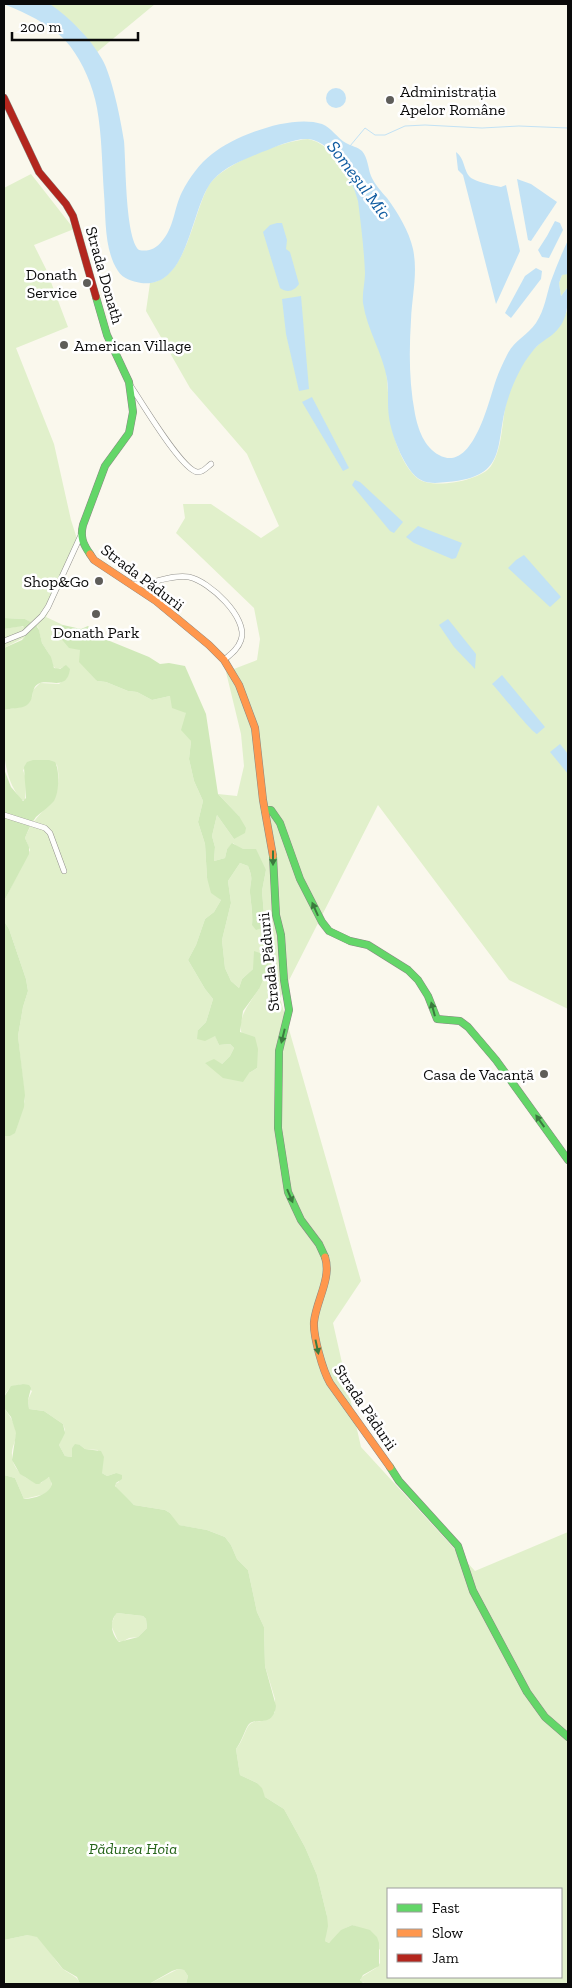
<svg xmlns="http://www.w3.org/2000/svg" width="572" height="1988" viewBox="0 0 572 1988" font-family="'Zilla Slab',serif">
  <style>
    .green { fill: #e1f0cb; fill-rule: evenodd }
    .forest { fill: #d0e9b9; fill-rule: evenodd }
    .water { fill: #c2e2f5 }
    .lines { fill: none; stroke-linecap: round; stroke-linejoin: round }
    .stream { stroke: #c2e2f5; stroke-width: 1 }
    .street-casing { stroke: #92918c; stroke-width: 6 }
    .fast-casing { stroke: #898883; stroke-width: 8 }
    .slow-casing { stroke: #898883; stroke-width: 8 }
    .jam-casing { stroke: #898883; stroke-width: 8 }
    .street { stroke: #fefefc; stroke-width: 5 }
    .fast { stroke: #63d668; stroke-width: 7 }
    .slow { stroke: #ff974d; stroke-width: 7 }
    .jam { stroke: #b3261e; stroke-width: 7 }
    .oneway { fill: #3b7a3e }
    .poi-dot { fill: #5e5d59; stroke: #fff; stroke-width: 2 }
    .labels { text-anchor: middle; stroke-width: 5; stroke-linejoin: round; paint-order: stroke }
    .poi-label { font-size: 16px; fill: #0a0a0a; stroke: #fff; text-anchor: end }
    .street-label { font-size: 16px; fill: #0a0a0a; stroke: #fff }
    .park-label { font-size: 16px; font-style: italic; fill: #256419; stroke: #fff }
    .water-label { font-size: 18px; font-style: italic; fill: #0f5ba0; stroke: #fff }
  </style>
  <rect width="100%" height="100%" fill="#faf8ed"/>
  <!-- green -->
  <g class="green">
    <polygon points="50,4 155,4 97,52 80,30"/>
    <path d="M308,139C332,144 347,171 356,193C363,212 364,236 367,256C374,297 382,338 387,379C389,400 388,419 395,439C399,453 406,468 417,478C431,490 481,481 491,466C504,446 501,419 508,396C513,381 522,362 533,350C546,337 564,325 568,307V1009L509,980L378,805L280,998L361,1281L333,1323L361,1447L475,1571L568,1532V1984H368L361,1982L360,1978L376,1968L380,1963V1950L362,1929L352,1925C339,1930 339,1936 329,1943L325,1941L327,1916L317,1875L305,1847L284,1809L265,1797L257,1783L240,1775L236,1749C242,1743 246,1727 250,1724C257,1718 265,1726 275,1712V1699L265,1666L264,1627L257,1612L248,1570L237,1559L231,1545L225,1537L207,1530L178,1525L170,1513L165,1510L134,1505L116,1489L115,1484L119,1482L116,1473L107,1476L102,1473L98,1450L85,1449L80,1445L72,1448V1457L65,1456L59,1445L65,1430L63,1424L44,1411L29,1409L28,1400L32,1391L23,1384C13,1386 8,1387 4,1397V1136H10L15,1130L25,1101L18,1036L23,1007L28,991L26,979L9,929L4,921V901L30,850L25,838C37,807 65,803 57,765C43,756 35,760 23,770L26,779L25,800H21C0,772 4,744 4,710L20,707L32,697L33,690L40,683L59,684L67,678L63,667L57,670L53,666L49,654L42,643L38,627L25,619L4,618V188L31,174L74,229L34,245L46,269L68,327L16,348L54,444L71,520L79,545L46,617L63,625L53,629L80,650L97,681L106,682L128,691L137,692L152,700L170,696L186,713L191,741L189,759L194,781L203,801L198,822L205,844L207,878L221,900L214,912L205,919L196,945L188,960L205,989L213,999L206,1022L198,1030L215,1035L219,1045L230,1044L234,1048L230,1056L222,1064L205,1062L249,1073L257,1068C238,1029 232,1026 259,989L253,969L242,979L239,988L231,981L225,968L222,940L231,903L228,881L240,863L248,866C254,881 250,879 250,893C251,904 253,914 252,925L265,927L262,891L266,870L233,843L227,849L225,858L214,861L215,847L212,836L217,815L234,839L239,816L218,794L237,796L244,766L241,734L226,672L257,660L260,639L254,608L176,533L185,518L183,504H211L261,538L279,526L247,454L190,388L146,311L150,283C187,278 193,212 209,185C223,163 282,141 308,139ZM388,1889H561V1977H388Z"/>
    <polygon points="567,273 568,274 568,287 561,296 559,283 562,275"/>
    <polygon points="20,626 26,627 28,633 27,636 4,648 4,629"/>
    <path d="M4,1408C10,1416 14,1422 16,1432C17,1440 11,1447 12,1456C13,1471 28,1482 41,1483L47,1477L51,1478L52,1487L45,1494L24,1499L15,1478L4,1475Z"/>
    <polygon points="117,1613 143,1616 146,1619 147,1628 138,1637 129,1638 122,1642 118,1641 111,1625 115,1615"/>
    <path d="M28,1935C32,1935 35,1935 39,1938C48,1947 54,1960 63,1969C70,1975 77,1975 80,1984H4V1940Z"/>
    <polygon points="178,1969 184,1970 188,1976 186,1984 149,1984"/>
  </g>
  <!-- forest -->
  <g class="forest">
    <path d="M4,618L25,619L36,625L39,630L42,643L51,657L54,668L60,669L66,665L70,669C67,692 49,678 38,684C30,689 35,699 27,705C22,709 10,708 4,710V648L22,640L28,633L23,626L4,629Z"/>
    <path d="M63,625L81,629L88,626L100,637L149,657L160,664L169,663L185,666L206,714L218,794L239,816L246,828L245,833L234,839L217,815L212,836L215,847L214,861L225,858L227,849L232,843L243,849H256L266,870L262,891L265,927L256,930L252,925C253,914 251,904 250,893C250,879 254,881 248,866L240,863L228,881L231,903L222,940L225,968L231,981L239,988L242,979L253,969L254,951L263,954L269,966L259,989L243,1011L240,1032L255,1037L258,1049L257,1068L249,1073L243,1082L223,1078L205,1063L214,1059L222,1064L230,1056L234,1048L230,1044L219,1045L215,1036L205,1041L197,1039L198,1030L206,1022L213,999L205,989L188,960L196,945L205,919L214,912L221,900L211,893L207,878L205,844L198,822L203,801L194,781L189,759L191,741L181,730L186,713L172,708L170,696L152,700L137,692L128,691L106,682L97,681L79,662L80,650L69,648L53,629Z"/>
    <path d="M33,760H49L55,762C60,771 59,793 54,801C49,807 41,812 36,817C31,823 28,831 25,838L29,847V854L4,901V769L11,787L23,801L26,798L24,767L27,762Z"/>
    <polygon points="4,921 9,929 26,979 28,991 23,1007 18,1036 25,1095 24,1107 15,1133 10,1136 4,1136"/>
    <path d="M23,1384L29,1385L31,1388L28,1400L29,1409L44,1411L63,1424L65,1433L59,1445L65,1456L72,1457V1448L75,1444L80,1445L85,1449L101,1451L104,1457L102,1473L107,1476L116,1473L122,1475V1479L116,1483L115,1486L134,1505L165,1510L170,1513L179,1525L207,1530L225,1537L231,1545L237,1559L248,1570L257,1612L264,1627L265,1666L276,1706C273,1728 257,1717 249,1724C246,1727 241,1743 236,1749L240,1775L257,1783L262,1788L265,1797L284,1809L305,1847L317,1875L327,1916L328,1926L325,1941L329,1943L341,1930L352,1925L370,1930L377,1937L379,1943V1966L363,1975L360,1980L363,1983L368,1984H186L188,1976L184,1970L178,1969L172,1971L149,1984H80L77,1977L63,1969L37,1937L28,1935L4,1940V1475L15,1478L24,1499C33,1499 50,1494 52,1484L49,1477L39,1484H36L20,1474L12,1460L16,1433L11,1417L4,1408V1397L11,1386ZM117,1613L143,1616L146,1619L147,1628L138,1637L119,1642C111,1634 109,1621 117,1613Z"/>
  </g>
  <!-- water -->
  <g class="water">
    <path d="M4,4H50C70,18 90,38 102,59C112,76 121,121 124,141C126,161 125,238 139,250C148,252 156,249 162,241C174,228 174,208 182,192C189,178 200,163 212,154C236,135 292,114 322,124C332,128 337,138 346,143C351,146 358,147 362,151C368,158 368,168 371,176C375,185 381,191 387,198C398,213 409,231 413,249C418,273 412,296 411,320C409,351 409,383 415,414C418,429 424,447 439,455C473,474 489,400 496,380C499,371 503,363 507,355C514,340 527,336 536,323C545,309 546,296 551,281C556,267 562,253 568,240V274L562,275L559,283L561,296L568,287C568,306 568,322 552,335C545,340 537,345 532,352C522,364 514,381 509,396C493,441 512,477 447,482C439,483 428,484 421,480C405,472 391,434 389,417C387,404 389,392 387,379C383,354 367,330 363,303C362,293 365,283 365,273C364,249 361,225 358,201C353,180 333,142 309,139C293,138 276,147 262,152C244,160 227,165 213,180C190,206 190,289 141,283C132,281 123,279 118,271C104,250 106,218 104,194C102,165 102,136 97,108C93,86 83,63 70,46C54,25 27,14 4,4Z"/>
    <circle cx="336" cy="98" r="10"/>
    <path d="M456,152C466,159 463,174 473,179C481,183 492,185 501,187L506,185L520,251L496,304L463,175L458,170Z"/>
    <polygon points="517,179 531,184 557,202 531,241 528,240"/>
    <polygon points="555,221 560,223 563,230 549,258 542,257 538,250 547,236"/>
    <path d="M277,223H282L287,240L286,249L290,252L299,284C295,290 288,294 280,288L263,232L270,225Z"/>
    <polygon points="536,268 542,271 541,279 511,318 505,313 525,276"/>
    <polygon points="301,296 309,389 299,391 286,334 282,299"/>
    <polygon points="312,397 349,468 343,471 302,402"/>
    <polygon points="355,480 360,482 403,522 394,533 390,531 352,485"/>
    <polygon points="418,526 462,543 456,558 452,559 414,543 406,537"/>
    <polygon points="524,555 561,597 550,607 508,568 516,560"/>
    <polygon points="448,619 476,654 475,669 454,647 439,625"/>
    <path d="M502,675L545,727L537,734C530,731 501,693 492,684Z"/>
    <polygon points="560,744 568,754 568,774 550,752"/>
  </g>
  <g class="lines">
    <!-- stream -->
    <polyline class="stream" points="350,146 365,128 375,135 385,135 405,126 425,125 482,128 519,126 568,128"/>
    <defs>
      <g id="street">
        <path d="M130,385C141,401 181,469 197,472C203,473 207,467 211,464"/>
        <path d="M132,584H140C155,583 174,574 189,577C209,581 249,618 241,640C238,649 231,654 224,660"/>
        <polyline points="4,641 24,633 42,616 48,607 81,535"/>
        <polyline points="4,815 45,828 50,833 64,871"/>
      </g>
      <g id="fast">
        <path d="M90,554C83,544 80,537 83,525L105,466L129,433L133,412L129,382L107,335L96,297"/>
        <polyline points="265,810 271,810 280,823 300,879 322,922 329,931 350,941 368,945 408,970 418,980 428,996 437,1019 460,1021 468,1027 496,1060 568,1160"/>
        <polyline points="273,856 276,915 281,935 284,980 289,1010 279,1051 278,1128 288,1192 301,1220 319,1244 325,1257"/>
        <polyline points="390,1467 399,1481 458,1546 473,1591 527,1692 545,1717 568,1737"/>
      </g>
      <g id="slow">
        <polyline points="90,554 94,560 156,601 209,645 224,660 239,685 255,728 263,800 273,856"/>
        <path d="M325,1257C332,1278 316,1301 314,1322C313,1336 323,1371 330,1383L390,1467"/>
      </g>
      <polyline id="jam" points="4,98 39,172 66,204 73,216 96,297"/>
    </defs>
    <!-- street casing -->
    <use href="#street" class="street-casing"/>
    <!-- fast casing -->
    <use href="#fast" class="fast-casing"/>
    <!-- slow casing -->
    <use href="#slow" class="slow-casing"/>
    <!-- jam casing -->
    <use href="#jam" class="jam-casing"/>
    <!-- street -->
    <use href="#street" class="street"/>
    <!-- fast -->
    <use href="#fast" class="fast"/>
    <!-- slow -->
    <use href="#slow" class="slow"/>
    <!-- jam -->
    <use href="#jam" class="jam"/>
  </g>
  <!-- one-way arrows -->
  <defs><path id="oneway-solid" d="M-6-.8H1V-3.2L6.5 0L1 3.2V.8H-6Z" transform="scale(1.25)"/></defs>
  <g class="oneway">
    <use href="#oneway-solid" transform="translate(273 858) rotate(90)"/>
    <use href="#oneway-solid" transform="translate(315 909) rotate(-114)"/>
    <use href="#oneway-solid" transform="translate(433 1009) rotate(-105)"/>
    <use href="#oneway-solid" transform="translate(283 1036) rotate(104)"/>
    <use href="#oneway-solid" transform="translate(540 1121) rotate(-125)"/>
    <use href="#oneway-solid" transform="translate(290 1196) rotate(67)"/>
    <use href="#oneway-solid" transform="translate(317 1347) rotate(78)"/>
  </g>
  <!-- markers -->
  <g class="poi-dot">
    <circle cx="390" cy="100" r="5"/>
    <circle cx="87" cy="283" r="5"/>
    <circle cx="64" cy="345" r="5"/>
    <circle cx="99" cy="581" r="5"/>
    <circle cx="96" cy="614" r="5"/>
    <circle cx="544" cy="1074" r="5"/>
  </g>
  <g class="labels">
    <!-- poi labels -->
    <g class="poi-label">
      <text x="400" y="97" text-anchor="start">Administrația<tspan x="400" dy="18">Apelor Române</tspan></text>
      <text x="77" y="280">Donath<tspan x="77" dy="18">Service</tspan></text>
      <text x="74" y="351" text-anchor="start">American Village</text>
      <text x="89" y="587">Shop&amp;Go</text>
      <text x="96" y="638" text-anchor="middle">Donath Park</text>
      <text x="534" y="1080">Casa de Vacanță</text>
    </g>
    <!-- street labels -->
    <g class="street-label">
      <text transform="translate(105 275) rotate(74)" y="6">Strada Donath</text>
      <text transform="translate(143 577) rotate(37)" y="6">Strada Pădurii</text>
      <text transform="translate(268 962) rotate(-96)" y="6">Strada Pădurii</text>
      <text transform="translate(366 1407) rotate(56)" y="6">Strada Pădurii</text>
    </g>
    <!-- park labels -->
    <g class="park-label">
      <text x="133" y="1854">Pădurea Hoia</text>
    </g>
    <!-- water labels -->
    <g class="water-label">
      <text transform="translate(359 180) rotate(53)" y="6">Someșul Mic</text>
    </g>
  </g>
  <!-- border -->
  <rect width="572" height="1988" fill="none" stroke="#0a0a0a" stroke-width="10"/>
  <!-- legend -->
  <rect x="387" y="1888" width="175" height="90" fill="#ffffff" stroke="#9d9d9d"/>
  <rect x="397" y="1904" width="25" height="8" fill="#63d668" stroke="#9d9d9d"/>
  <text x="432" y="1913" font-size="15" fill="#0a0a0a">Fast</text>
  <rect x="397" y="1929" width="25" height="8" fill="#ff974d" stroke="#9d9d9d"/>
  <text x="432" y="1938" font-size="15" fill="#0a0a0a">Slow</text>
  <rect x="397" y="1954" width="25" height="8" fill="#b3261e" stroke="#9d9d9d"/>
  <text x="432" y="1963" font-size="15" fill="#0a0a0a">Jam</text>
  <!-- scale -->
  <path d="M12 32v8h126v-8" fill="none" stroke="#0a0a0a" stroke-width="2.5"/>
  <text x="20" y="32" font-size="15" fill="#0a0a0a" stroke="#ffffff" stroke-width="4" paint-order="stroke">200 m</text>
</svg>
